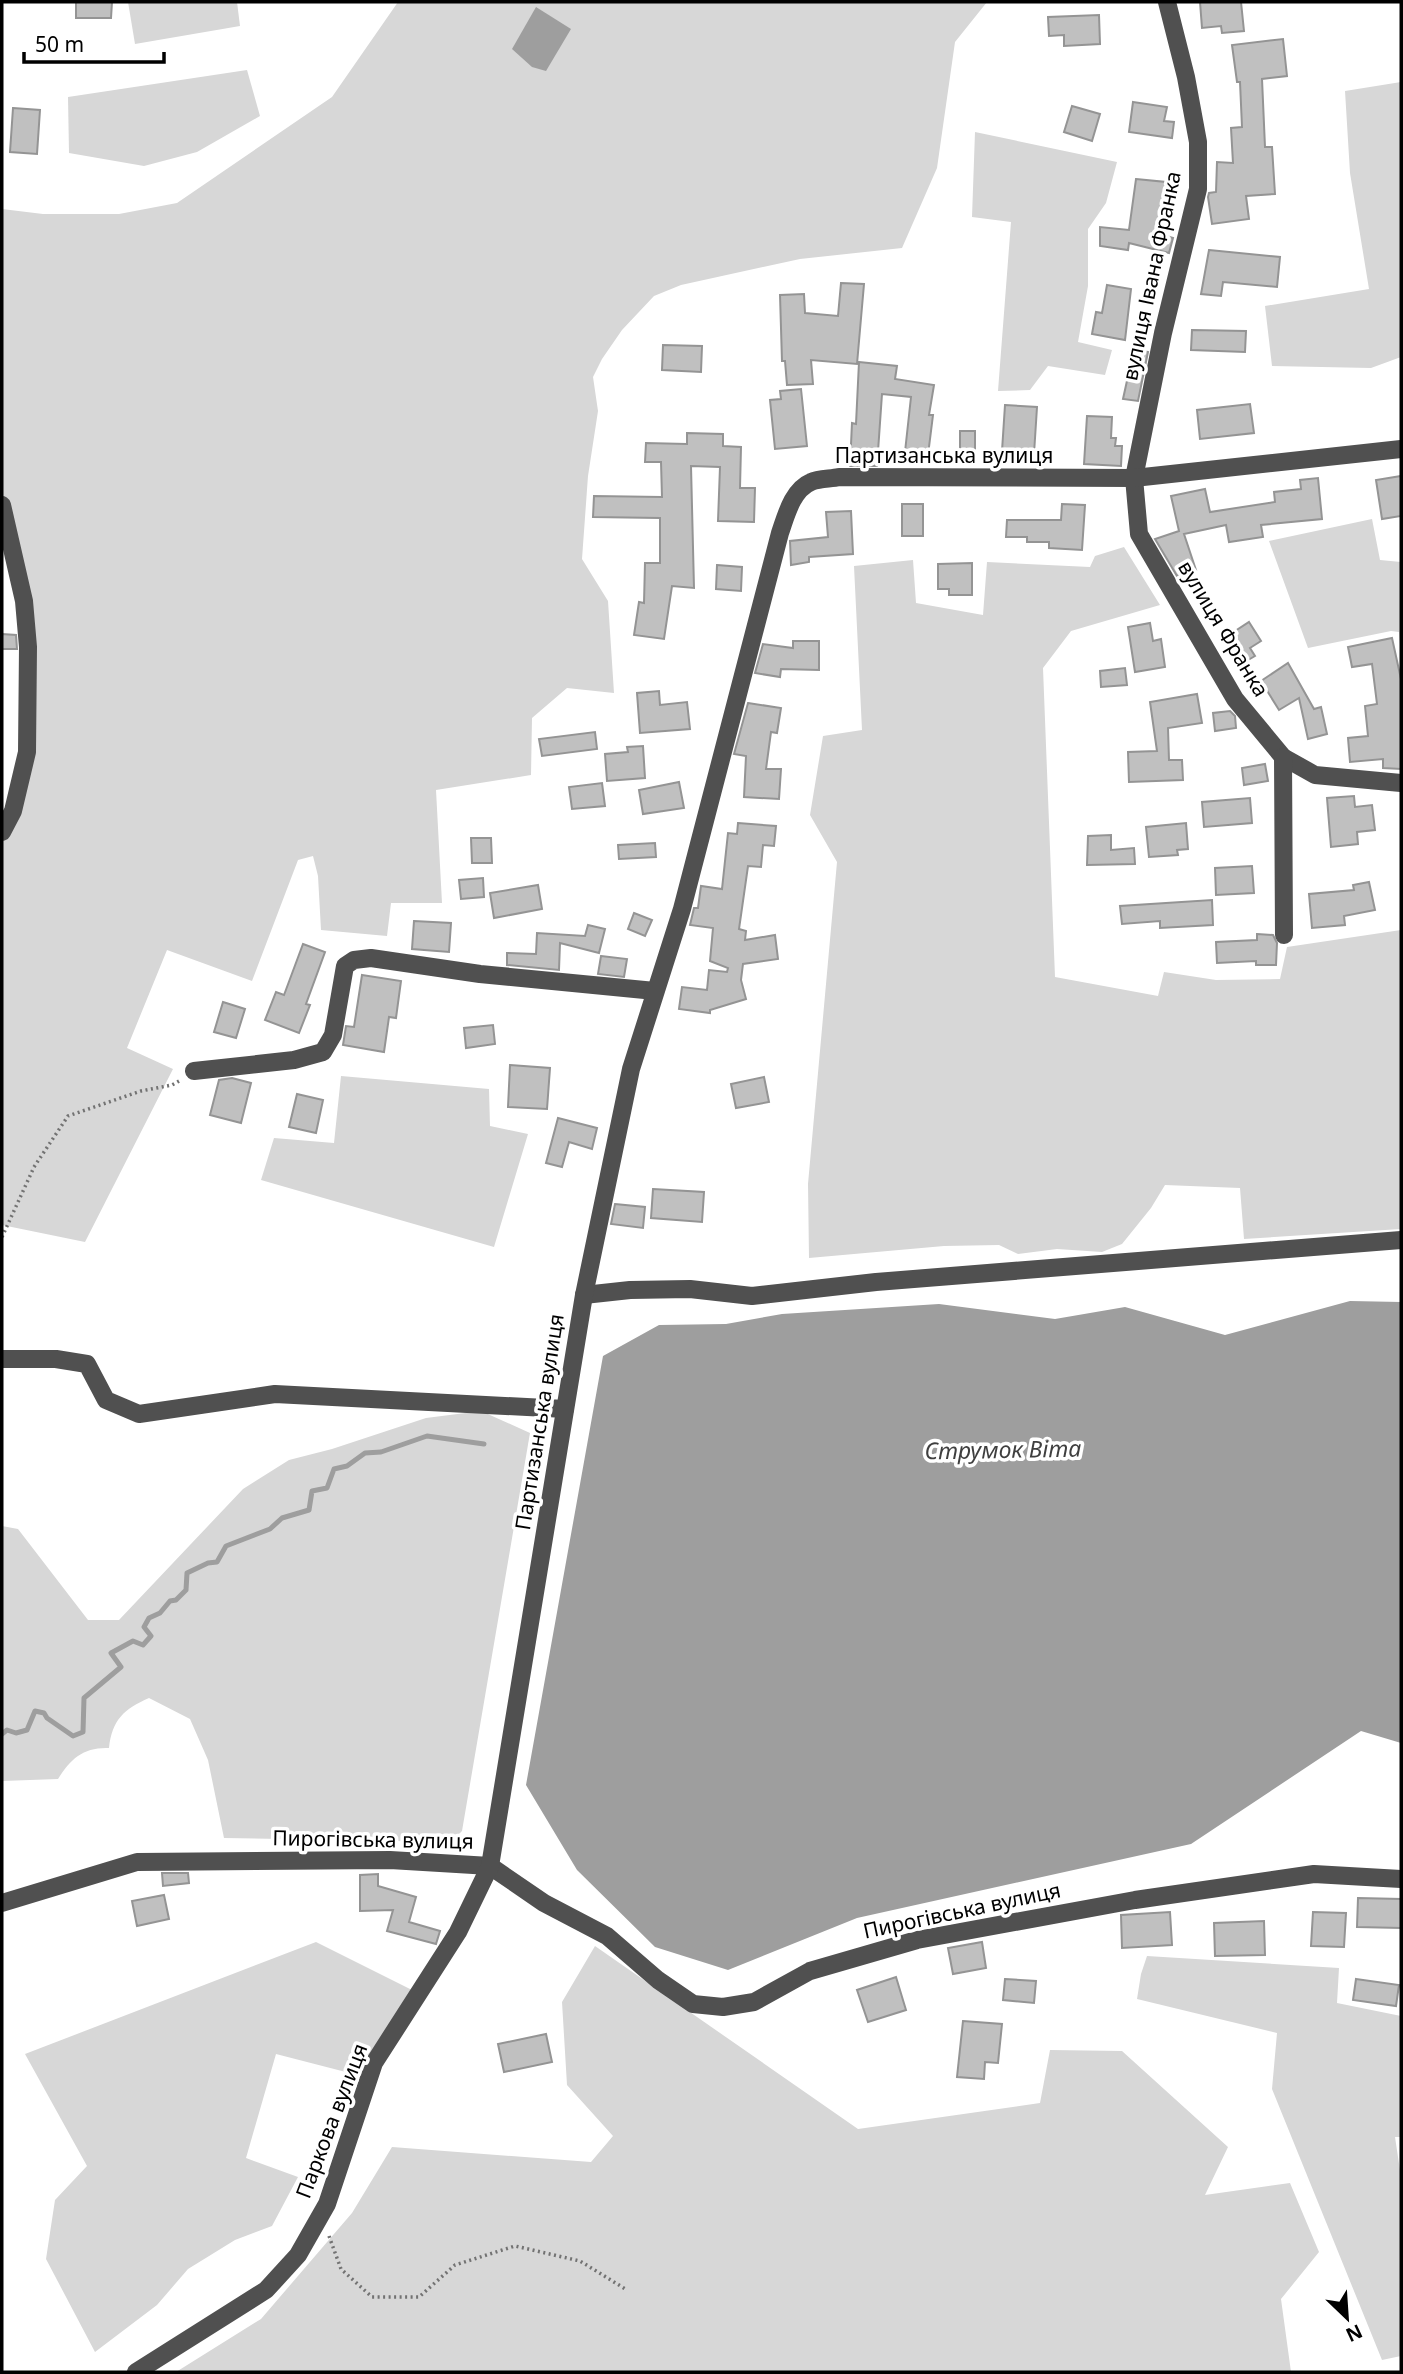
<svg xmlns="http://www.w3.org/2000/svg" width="1403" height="2374" viewBox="0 0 1403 2374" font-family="'Noto Sans',sans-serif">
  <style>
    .green { fill: #d7d7d7 }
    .water { fill: #9e9e9e }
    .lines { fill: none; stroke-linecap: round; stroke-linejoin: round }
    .stream { stroke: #9e9e9e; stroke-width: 5 }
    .building { fill: #c0c0c0; stroke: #949494; stroke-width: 2 }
    .path { stroke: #727272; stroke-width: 3.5; stroke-dasharray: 2 3.5; stroke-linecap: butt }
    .minor { stroke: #505050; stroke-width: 18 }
    .labels { text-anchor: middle; stroke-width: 7; stroke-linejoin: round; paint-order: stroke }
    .street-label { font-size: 21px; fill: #000; stroke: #fff }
    .water-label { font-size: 23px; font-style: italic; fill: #3f3f3f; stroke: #fff }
  </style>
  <rect width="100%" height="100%" fill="#fff"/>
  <!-- green -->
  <g class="green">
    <polygon points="128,2 237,2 240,26 135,44"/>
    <polygon points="398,2 987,2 955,42 937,168 902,248 800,259 681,285 654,296 622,330 602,359 593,377 598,411 588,476 582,559 608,601 614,693 567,688 532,718 531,775 436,790 442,903 391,903 387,936 321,930 318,876 313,856 298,860 252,981 167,950 127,1048 173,1069 85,1242 2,1225 2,832 13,810 28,648 2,505 2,209 43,214 119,214 177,203 332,97"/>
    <polygon points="247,70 260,116 197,152 144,166 69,153 68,97"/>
    <polygon points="1401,82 1401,357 1371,368 1272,366 1265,306 1369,289 1350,173 1345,91"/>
    <polygon points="975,132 1117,162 1106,203 1088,229 1088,286 1078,342 1112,350 1105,375 1048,366 1030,390 998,391 1011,222 972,217"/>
    <polygon points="1372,519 1380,560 1401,562 1401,656 1399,632 1391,631 1308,648 1269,541"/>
    <polygon points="1124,547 1160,605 1071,631 1043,668 1055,977 1158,996 1164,972 1216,980 1280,979 1287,947 1401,930 1401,1229 1244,1239 1240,1188 1165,1185 1151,1208 1122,1244 1102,1252 1057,1249 1018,1254 999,1245 944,1246 809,1258 808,1184 837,862 810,815 823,736 862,730 854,566 913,560 916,603 983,615 987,562 1090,567 1095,556"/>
    <polygon points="341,1076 489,1089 490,1126 528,1134 494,1247 261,1180 274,1138 334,1143"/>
    <path d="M481,1411L530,1433L462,1831L451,1842L224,1838L208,1760L190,1719L149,1698C124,1709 112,1720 109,1748C84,1747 71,1758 58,1779L2,1781V1526L18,1529L88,1620H119L243,1489L289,1460L332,1449L426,1418Z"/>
    <polygon points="316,1942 418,1993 369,2078 276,2054 246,2158 298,2177 272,2226 235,2240 188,2269 157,2305 95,2352 46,2259 55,2200 87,2166 25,2054"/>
    <polygon points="595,1946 858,2129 1040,2103 1050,2050 1122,2051 1228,2147 1205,2195 1290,2183 1319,2252 1281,2299 1291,2372 176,2372 261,2319 352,2213 392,2147 591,2162 613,2136 567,2085 562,2002"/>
    <polygon points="1147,1956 1339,1968 1337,2003 1401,2016 1401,2137 1395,2137 1401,2177 1401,2356 1382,2360 1272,2089 1277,2033 1137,1999 1141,1974"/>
  </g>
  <!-- water -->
  <g class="water">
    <polygon points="536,7 571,29 546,71 532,67 512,49"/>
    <polygon points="1350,1301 1401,1302 1401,1743 1361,1731 1191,1844 857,1918 728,1970 655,1947 577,1870 526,1785 603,1356 659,1325 726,1324 782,1314 939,1304 1055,1319 1125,1307 1225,1335"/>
  </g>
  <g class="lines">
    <!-- stream -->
    <polyline class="stream" points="2,1734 7,1730 16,1733 27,1730 35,1711 44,1713 47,1718 73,1736 83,1732 84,1698 121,1667 111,1653 133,1641 143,1645 151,1636 144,1627 149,1618 160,1613 170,1601 176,1600 186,1590 187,1573 208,1563 217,1562 226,1546 270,1529 282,1518 309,1510 312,1491 327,1488 334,1469 347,1466 365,1453 381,1452 427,1436 484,1444"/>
  </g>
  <!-- building -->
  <g class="building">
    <polygon points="76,2 112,2 111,18 76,18"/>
    <polygon points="1200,2 1241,2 1244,31 1222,33 1221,26 1202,28"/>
    <polygon points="1099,15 1100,44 1064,46 1064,35 1049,36 1048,17"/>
    <polygon points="1283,39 1287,76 1262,79 1265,147 1272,147 1275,194 1246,196 1249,219 1212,224 1208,197 1209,193 1216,192 1217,162 1233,163 1231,128 1242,127 1240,82 1237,82 1232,45"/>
    <polygon points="1133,102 1167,107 1164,121 1174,122 1172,138 1129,132"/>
    <polygon points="1072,106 1100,114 1092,141 1064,132"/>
    <polygon points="13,108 40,110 37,154 10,152"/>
    <polygon points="1136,179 1166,182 1159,234 1173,238 1169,253 1129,243 1128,250 1100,246 1100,227 1129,230"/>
    <polygon points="1209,250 1280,257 1277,287 1223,282 1221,296 1201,294"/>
    <polygon points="841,283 864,284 857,364 811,360 813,384 787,385 785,361 782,361 780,295 804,294 805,313 838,316"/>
    <polygon points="1107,285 1131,289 1125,340 1092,334 1096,312 1102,313"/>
    <polygon points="1192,330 1246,331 1245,352 1191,350"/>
    <polygon points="663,345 702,346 701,372 662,370"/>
    <polygon points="1134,349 1148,352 1138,401 1123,399"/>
    <polygon points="859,362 897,366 895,379 934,385 929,415 933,415 927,463 904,461 911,397 882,394 877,466 850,466 852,423 856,424"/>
    <polygon points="801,389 807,446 775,449 770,400 781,399 780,391"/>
    <polygon points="1250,404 1254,433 1200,439 1197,410"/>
    <polygon points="1005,405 1037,407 1034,454 1002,451"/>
    <polygon points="1087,416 1112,417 1111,438 1116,438 1115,446 1122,446 1121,466 1084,464"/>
    <rect x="960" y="431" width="15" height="21"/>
    <polygon points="687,433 723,434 723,446 741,447 740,488 755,488 754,522 718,521 720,467 691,466 694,588 672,586 664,639 634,635 639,602 644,603 645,563 660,563 660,518 593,517 594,496 662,497 661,462 645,462 646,443 687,444"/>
    <polygon points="1401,476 1401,516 1382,519 1376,480"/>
    <polygon points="1318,478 1322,519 1261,525 1263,537 1229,542 1226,525 1184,534 1196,570 1177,576 1155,539 1179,531 1171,496 1205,489 1210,512 1275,502 1274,492 1301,489 1300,480"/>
    <rect x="902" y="504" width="21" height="32"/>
    <polygon points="1062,504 1085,505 1082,550 1049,548 1049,542 1027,542 1027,537 1006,537 1007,520 1061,520"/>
    <polygon points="851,511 853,554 809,557 809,562 791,565 790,541 828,537 826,512"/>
    <polygon points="972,563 972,595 949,595 949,589 938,589 938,564"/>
    <polygon points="717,565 742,567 741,591 716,589"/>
    <polygon points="1249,622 1261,641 1250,648 1255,656 1243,663 1226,637"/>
    <polygon points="1150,623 1153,641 1161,639 1165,667 1135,672 1128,627"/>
    <polygon points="2,634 16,635 17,649 2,649"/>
    <polygon points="1392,638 1401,679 1401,769 1383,768 1383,759 1350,762 1348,738 1368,736 1365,706 1377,704 1372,664 1352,667 1348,647"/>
    <polygon points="793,641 819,641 819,670 781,669 780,677 755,673 763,644 793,648"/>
    <polygon points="1288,663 1314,709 1321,707 1327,734 1308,739 1299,698 1279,710 1261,681"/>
    <polygon points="1125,668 1127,685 1101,687 1100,671"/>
    <polygon points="659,691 660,705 687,702 690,729 640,733 637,693"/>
    <polygon points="1197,694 1202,723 1168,728 1169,760 1182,760 1183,780 1129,782 1128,752 1157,751 1150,702"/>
    <polygon points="748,703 781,708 777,733 771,732 766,769 781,769 779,799 744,797 746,756 734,754"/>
    <polygon points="1230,711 1235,716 1236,728 1215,731 1213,713"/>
    <polygon points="595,732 597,749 542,756 539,739"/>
    <polygon points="643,746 645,778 607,781 605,754 628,752 627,747"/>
    <polygon points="1265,764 1268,781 1244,785 1242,768"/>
    <polygon points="679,782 684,808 643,814 639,790"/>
    <polygon points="602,783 605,806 572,809 569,787"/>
    <polygon points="1354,796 1355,807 1372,805 1375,830 1357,832 1358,844 1331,847 1327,798"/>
    <polygon points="1250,798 1252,823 1204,827 1202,802"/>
    <polygon points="738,823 776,826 774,846 763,845 761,867 748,866 739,929 746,931 745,940 775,935 778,959 743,964 741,980 746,999 710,1010 710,1013 679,1009 682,987 707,990 709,970 727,972 728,968 710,961 713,928 690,925 694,908 698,908 701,886 722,889 728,833 737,834"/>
    <polygon points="1186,823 1188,849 1177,850 1178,855 1149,857 1146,827"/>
    <polygon points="1111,835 1111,850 1134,848 1135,864 1087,865 1088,836"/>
    <polygon points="471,838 491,838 492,863 472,863"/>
    <polygon points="655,843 656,857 619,859 618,845"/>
    <polygon points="1252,866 1254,893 1216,895 1215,868"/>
    <polygon points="483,878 484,897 461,899 459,880"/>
    <polygon points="1369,882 1375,910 1344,916 1345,925 1312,928 1309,894 1354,890 1353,885"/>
    <polygon points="538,885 542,909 494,918 490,893"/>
    <polygon points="1212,900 1213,925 1160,928 1160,921 1122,924 1120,906"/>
    <polygon points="634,913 652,920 645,936 628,929"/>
    <polygon points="414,921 451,923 449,952 412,949"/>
    <polygon points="588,925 605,929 599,953 560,943 559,970 507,965 507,953 536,954 537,933 585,936"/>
    <polygon points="1257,934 1273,935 1277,943 1276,965 1256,965 1256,961 1217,963 1216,942 1257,940"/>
    <polygon points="303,944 325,952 306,1004 310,1005 299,1033 265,1020 276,992 284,995"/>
    <polygon points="601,956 627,959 624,977 598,974"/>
    <polygon points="362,975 401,981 396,1018 389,1017 384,1052 343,1045 346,1026 354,1027"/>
    <polygon points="223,1002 245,1009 236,1038 214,1032"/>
    <polygon points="493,1025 495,1044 466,1048 464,1028"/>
    <polygon points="510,1065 550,1068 547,1109 508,1107"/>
    <polygon points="764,1077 769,1102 736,1108 731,1084"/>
    <polygon points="232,1078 251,1083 241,1123 210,1115 219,1080"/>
    <polygon points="297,1094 323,1100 316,1133 289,1127"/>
    <polygon points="558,1118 597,1128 592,1149 569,1142 562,1167 546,1163"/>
    <polygon points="653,1189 704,1192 702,1222 651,1218"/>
    <polygon points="615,1204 645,1207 643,1228 611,1224"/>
    <polygon points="162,1873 188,1873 189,1883 163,1886"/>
    <polygon points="378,1874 378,1886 416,1897 409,1922 440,1931 436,1944 387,1931 393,1910 360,1911 360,1875"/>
    <polygon points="164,1895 169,1919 137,1926 132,1901"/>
    <polygon points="1358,1898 1401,1899 1401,1928 1357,1927"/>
    <polygon points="1170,1912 1172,1945 1122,1948 1121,1915"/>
    <polygon points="1313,1912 1346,1913 1344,1947 1311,1946"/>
    <polygon points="1264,1921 1265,1955 1215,1956 1214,1923"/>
    <polygon points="982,1942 986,1968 953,1974 948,1948"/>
    <polygon points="896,1977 906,2010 868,2022 857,1990"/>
    <polygon points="1005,1979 1036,1981 1034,2003 1003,2000"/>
    <polygon points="1356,1979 1399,1985 1396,2006 1353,2000"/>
    <polygon points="963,2021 1002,2024 998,2063 985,2062 984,2079 957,2077"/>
    <polygon points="546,2034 552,2062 504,2072 498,2044"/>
  </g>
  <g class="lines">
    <!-- path -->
    <g class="path">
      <polyline points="2,1237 34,1167 68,1116 141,1091 172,1085 181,1080"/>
      <polyline points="329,2236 341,2269 372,2297 419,2297 455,2265 515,2246 580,2261 627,2290"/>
    </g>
    <!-- minor -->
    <g class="minor">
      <polyline points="1167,2 1186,77 1198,142 1198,189 1163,333 1134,478 1139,534 1235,699 1283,757 1315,775 1401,783"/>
      <polyline points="2,505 24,601 28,647 27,752 13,811 2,832"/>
      <polyline points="1283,757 1284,935"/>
      <polyline points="194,1071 294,1060 323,1052 333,1035 345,966 354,960 371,958 480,974 655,991"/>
      <polyline points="584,1295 630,1290 690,1289 752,1296 876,1282 1401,1240"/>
      <polyline points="2,1359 56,1359 87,1364 106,1400 139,1414 275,1394 565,1409"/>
      <polyline points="2,1903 137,1862 390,1860 490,1866 544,1903 607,1936 658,1980 693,2004 723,2007 754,2002 810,1971 917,1940 1135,1900 1314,1874 1401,1879"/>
      <path d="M136,2372L266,2290L298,2255L327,2204L374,2063L458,1932L490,1866L584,1295L631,1069L682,909L780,533C786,516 792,490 811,482C819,478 831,479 839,477L1134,478L1401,449"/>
    </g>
  </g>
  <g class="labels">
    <!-- street labels -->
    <g class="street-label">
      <text transform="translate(1152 276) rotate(-78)" y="7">вулиця Івана Франка</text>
      <text x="944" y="463">Партизанська вулиця</text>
      <text transform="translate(1223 629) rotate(59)" y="7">вулиця Франка</text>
      <text transform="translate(540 1422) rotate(-81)" y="7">Партизанська вулиця</text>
      <text transform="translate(373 1840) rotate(1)" y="7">Пирогівська вулиця</text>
      <text transform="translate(962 1911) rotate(-12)" y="7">Пирогівська вулиця</text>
      <text transform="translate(332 2121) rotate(-69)" y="7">Паркова вулиця</text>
    </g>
    <!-- water labels -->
    <g class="water-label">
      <text transform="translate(1003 1450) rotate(-1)" y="8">Струмок Віта</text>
    </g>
  </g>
  <!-- border -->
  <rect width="1403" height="2374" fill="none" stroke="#000000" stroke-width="7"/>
  <!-- north arrow -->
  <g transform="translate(1347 2318) rotate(155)" stroke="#ffffff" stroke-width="5" paint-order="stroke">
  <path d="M0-5L12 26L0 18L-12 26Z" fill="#000000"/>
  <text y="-10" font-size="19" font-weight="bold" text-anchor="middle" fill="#000000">N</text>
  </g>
  <!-- scale -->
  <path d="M24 52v10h140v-10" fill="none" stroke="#000000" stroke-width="3.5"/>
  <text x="35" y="52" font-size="21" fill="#000000" stroke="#ffffff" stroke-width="5" paint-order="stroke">50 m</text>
</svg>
